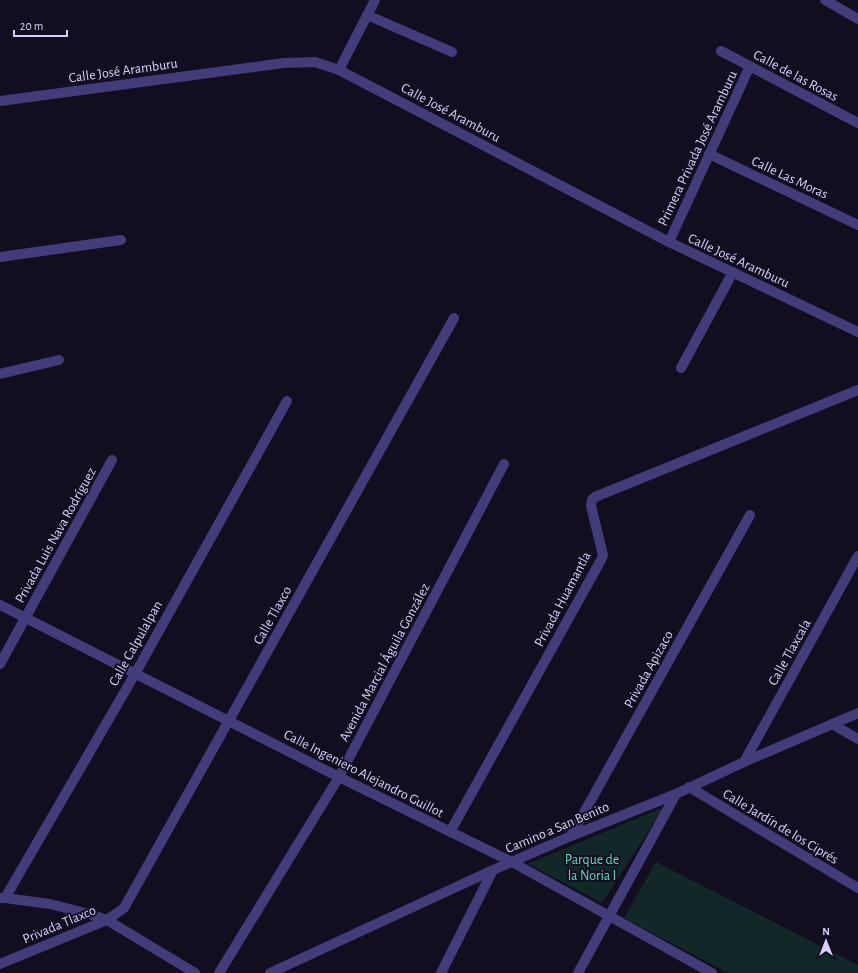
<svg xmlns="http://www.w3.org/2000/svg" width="858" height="973" viewBox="0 0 858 973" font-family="'Alegreya Sans',sans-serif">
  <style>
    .green { fill: #112728 }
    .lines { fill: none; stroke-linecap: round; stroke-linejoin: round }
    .street { stroke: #433c7a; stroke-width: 10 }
    .labels { text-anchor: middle; stroke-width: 4; stroke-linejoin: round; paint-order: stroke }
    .street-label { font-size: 14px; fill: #d7cffc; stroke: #120e1f }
    .park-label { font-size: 14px; fill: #61d5c1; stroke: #120e1f }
  </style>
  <rect width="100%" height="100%" fill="#120e1f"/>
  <!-- green -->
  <g class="green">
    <polygon points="664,807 602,903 528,864"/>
    <polygon points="656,862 858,965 858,973 728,973 624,918"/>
  </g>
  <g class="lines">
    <!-- street -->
    <g class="street">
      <polyline points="825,0 858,19"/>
      <polyline points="367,15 452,52"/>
      <polyline points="721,51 858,123"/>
      <polyline points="339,70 375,0"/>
      <polyline points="0,101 284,63 315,62 339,70 669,242 858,332"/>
      <polyline points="709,154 858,225"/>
      <polyline points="669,242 750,66"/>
      <polyline points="0,257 121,240"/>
      <polyline points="681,368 733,272"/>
      <polyline points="0,374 59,360"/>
      <polyline points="0,605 339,777 512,862 712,973"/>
      <polyline points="0,664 112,460"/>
      <polyline points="832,724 858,739"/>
      <polyline points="744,762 858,556"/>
      <polyline points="689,787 858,888"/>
      <polyline points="450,832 601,560 603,555 591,506 592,500 595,497 858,390"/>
      <polyline points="571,836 750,515"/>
      <polyline points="0,898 5,898 50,904 89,914 107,920 195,973"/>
      <polyline points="5,898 135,674 287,401"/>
      <polyline points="0,964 107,920 124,908 454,318"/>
      <polyline points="219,973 339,777 504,464"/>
      <polyline points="270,973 493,870 571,836 676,794 744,762 858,713"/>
      <polyline points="441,973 493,870"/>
      <polyline points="578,973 676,794"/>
    </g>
  </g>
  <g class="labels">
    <!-- street labels -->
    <g class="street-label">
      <text transform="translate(123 70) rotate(-8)" y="5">Calle José Aramburu</text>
      <text transform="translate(796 75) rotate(28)" y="5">Calle de las Rosas</text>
      <text transform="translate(451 112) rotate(28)" y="5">Calle José Aramburu</text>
      <text transform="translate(697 148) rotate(-65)" y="5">Primera Privada José Aramburu</text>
      <text transform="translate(790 177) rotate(25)" y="5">Calle Las Moras</text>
      <text transform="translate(739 260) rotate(25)" y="5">Calle José Aramburu</text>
      <text transform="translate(55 535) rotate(-61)" y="5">Privada Luis Nava Rodríguez</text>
      <text transform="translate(562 599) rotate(-62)" y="5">Privada Huamantla</text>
      <text transform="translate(272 615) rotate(-61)" y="5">Calle Tlaxco</text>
      <text transform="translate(135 643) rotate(-61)" y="5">Calle Calpulalpan</text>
      <text transform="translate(789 652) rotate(-61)" y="5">Calle Tlaxcala</text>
      <text transform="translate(384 662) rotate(-62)" y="5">Avenida Marcial Águila González</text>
      <text transform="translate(648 669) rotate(-61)" y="5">Privada Apizaco</text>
      <text transform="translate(364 773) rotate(27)" y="5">Calle Ingeniero Alejandro Guillot</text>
      <text transform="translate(781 826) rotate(31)" y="5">Calle Jardín de los Ciprés</text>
      <text transform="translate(557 827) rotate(-23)" y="5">Camino a San Benito</text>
      <text transform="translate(59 924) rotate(-23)" y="5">Privada Tlaxco</text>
    </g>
    <!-- park labels -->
    <g class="park-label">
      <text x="592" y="864">Parque de<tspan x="592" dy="16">la Noria I</tspan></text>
    </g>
  </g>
  <!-- north arrow -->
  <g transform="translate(826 941)" stroke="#120e1f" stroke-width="3" paint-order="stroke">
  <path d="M0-3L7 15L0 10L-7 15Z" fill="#d7cffc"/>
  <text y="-6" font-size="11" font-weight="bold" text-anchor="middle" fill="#d7cffc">N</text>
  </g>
  <!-- scale -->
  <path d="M14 30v6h53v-6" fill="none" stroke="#d7cffc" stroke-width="2"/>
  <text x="20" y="30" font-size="12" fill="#d7cffc" stroke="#120e1f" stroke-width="3" paint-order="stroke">20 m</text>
</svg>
